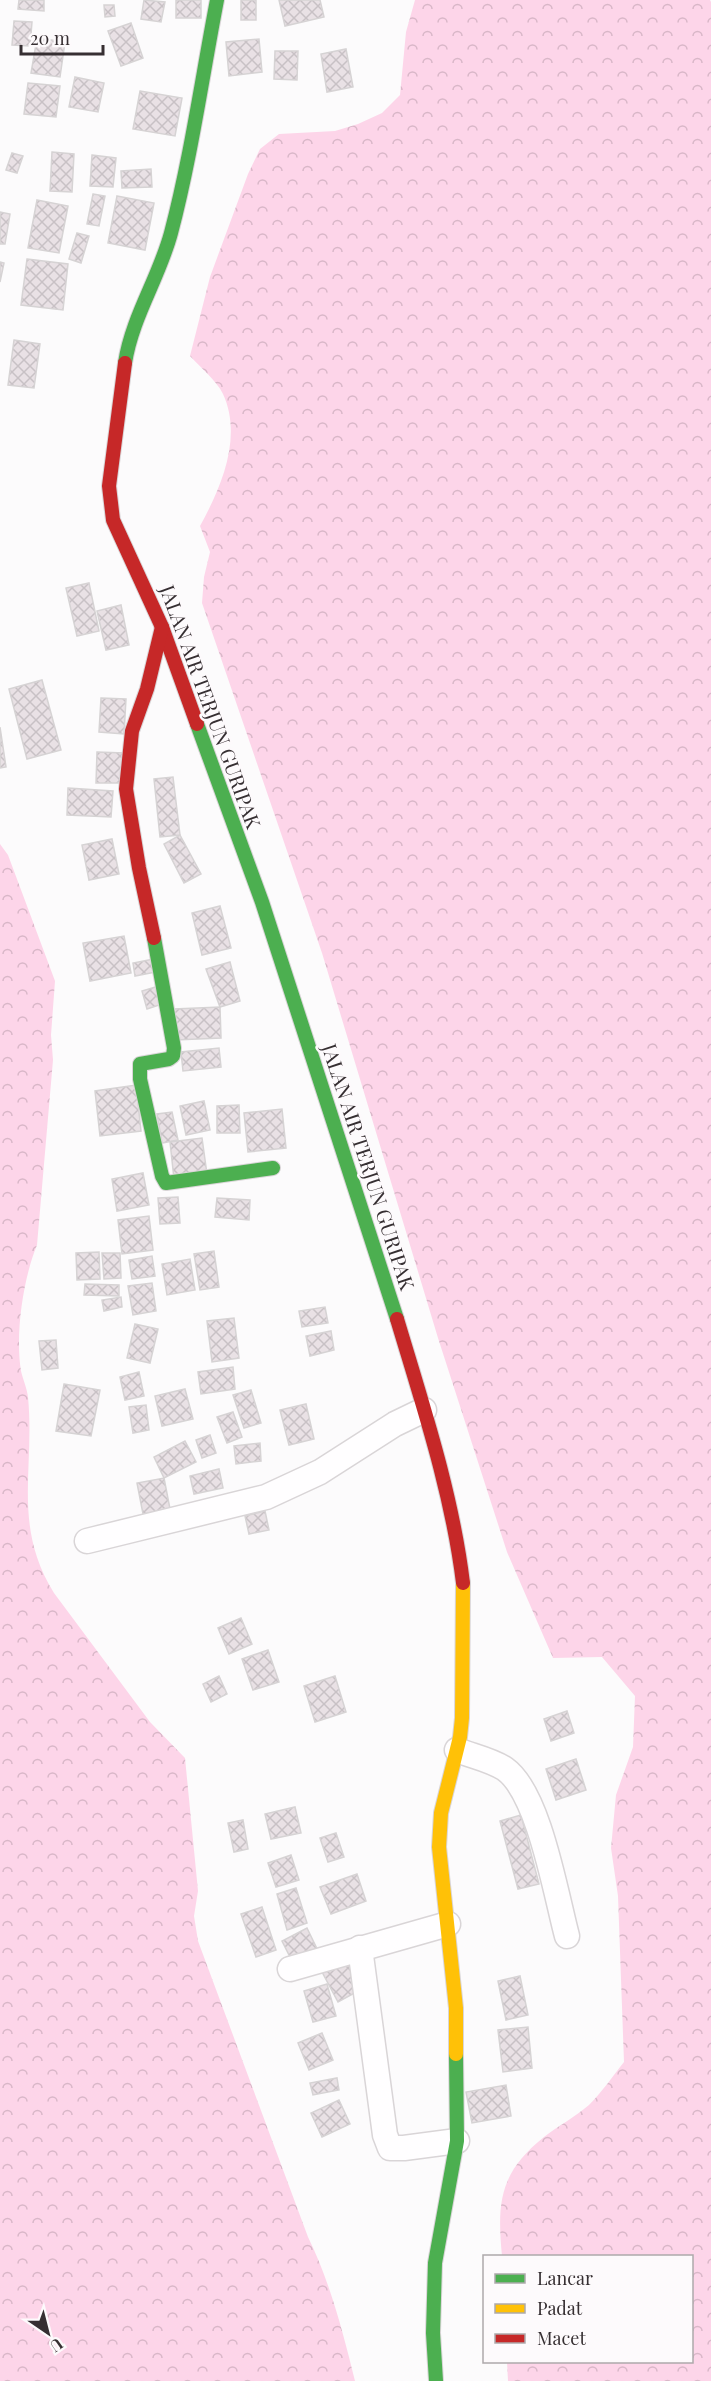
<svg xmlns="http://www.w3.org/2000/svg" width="711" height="2381" viewBox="0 0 711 2381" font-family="'Playfair Display',serif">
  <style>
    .forest { fill: url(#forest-crowns) }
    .building { fill: url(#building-cross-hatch); stroke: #d6d3d4; stroke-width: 1.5 }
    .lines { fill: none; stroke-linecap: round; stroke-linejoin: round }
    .street-casing { stroke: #d9d5d7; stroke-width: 27 }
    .fast-casing { stroke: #d9d5d7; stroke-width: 16 }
    .slow-casing { stroke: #d9d5d7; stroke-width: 16 }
    .jam-casing { stroke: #d9d5d7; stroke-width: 16 }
    .street { stroke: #fffeff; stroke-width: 24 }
    .fast { stroke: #4caf50; stroke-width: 14 }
    .slow { stroke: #ffc107; stroke-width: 14 }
    .jam { stroke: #c62828; stroke-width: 14 }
    .labels { text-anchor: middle; stroke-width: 5; stroke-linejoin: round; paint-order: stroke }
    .street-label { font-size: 20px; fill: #362f32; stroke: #fdfafc }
  </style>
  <defs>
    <pattern id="forest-crowns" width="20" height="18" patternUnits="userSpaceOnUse" patternTransform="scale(1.5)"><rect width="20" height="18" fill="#fdd5e9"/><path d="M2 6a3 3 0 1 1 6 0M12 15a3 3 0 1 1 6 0" fill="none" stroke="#d9b7c8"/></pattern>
    <pattern id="building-cross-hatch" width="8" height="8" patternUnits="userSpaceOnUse" patternTransform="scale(1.5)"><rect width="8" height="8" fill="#e9e1e5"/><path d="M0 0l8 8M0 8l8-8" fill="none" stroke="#c8c1c5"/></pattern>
  </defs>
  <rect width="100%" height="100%" fill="#fcfbfc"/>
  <!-- forest -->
  <g class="forest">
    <path d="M415,0H710L711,2V2381H508L507,2362H692V2256H502C497,2203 499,2173 544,2137C558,2126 575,2117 589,2105C602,2092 613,2076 624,2062L618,1896L611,1848L616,1795L633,1747L635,1696L602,1657L553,1658L507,1552L438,1338L322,953L202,603L204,577L210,552L200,526C221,488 243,437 223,394C217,381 200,367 190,356L210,277L248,174L260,149L279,134L335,131L358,124L382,113L400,95L406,32Z"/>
    <path d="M0,844L8,855L55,981L51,1035L53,1060L37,1245C23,1279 15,1334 21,1371C23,1380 27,1388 28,1397C35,1470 12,1525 54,1593L150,1722L185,1758L198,1891L194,1916L198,1941L308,2237C330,2282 343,2332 355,2381H0Z"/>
  </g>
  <!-- building -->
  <g class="building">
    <polygon points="19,0 44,0 44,11 18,9"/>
    <polygon points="144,0 165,2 161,22 141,19"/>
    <rect x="176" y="0" width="25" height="18"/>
    <rect x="241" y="0" width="15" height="20"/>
    <polygon points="279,0 320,0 324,17 285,26"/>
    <polygon points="104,5 114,5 115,16 105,17"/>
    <polygon points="14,21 32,22 30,46 12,45"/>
    <polygon points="131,23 143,58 121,66 108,31"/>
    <polygon points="37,38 65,42 60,77 31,73"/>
    <polygon points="259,39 262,72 229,76 226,42"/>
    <polygon points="346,49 353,87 327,92 321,54"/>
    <polygon points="275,51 298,51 297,80 274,79"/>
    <polygon points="75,77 104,83 98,112 69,107"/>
    <polygon points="28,83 60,86 56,117 24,114"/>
    <polygon points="140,91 182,98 175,136 133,129"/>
    <polygon points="52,152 74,154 72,192 50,191"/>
    <polygon points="12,153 23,156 17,173 6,170"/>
    <polygon points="92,155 116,158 113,187 90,186"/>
    <polygon points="151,169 152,187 122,188 121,171"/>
    <polygon points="93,194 105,196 99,226 87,224"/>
    <polygon points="117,196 154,203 145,250 108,243"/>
    <polygon points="37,200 68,206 59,253 28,248"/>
    <polygon points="0,212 10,214 5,244 0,244"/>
    <polygon points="77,233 89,236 81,263 69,259"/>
    <polygon points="27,259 68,264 63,310 21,305"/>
    <polygon points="0,262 4,263 0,282"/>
    <polygon points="14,340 40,344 34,388 8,385"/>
    <polygon points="89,583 99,631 77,636 66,588"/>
    <polygon points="121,605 129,645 106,650 97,611"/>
    <polygon points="42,680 61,750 27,759 9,689"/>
    <polygon points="101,698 126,699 124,734 99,732"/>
    <polygon points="0,727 6,767 0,768"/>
    <polygon points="97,752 124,753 124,783 96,783"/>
    <polygon points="173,777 180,835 160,837 154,779"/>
    <polygon points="68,788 113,791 111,817 67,815"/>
    <polygon points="180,835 201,874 184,883 164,844"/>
    <polygon points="112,839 119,874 89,880 82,845"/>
    <polygon points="220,906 231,948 202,955 192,913"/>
    <polygon points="124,936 131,973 90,981 83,943"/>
    <polygon points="154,959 156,972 135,976 133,963"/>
    <polygon points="230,962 240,1001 220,1007 206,969"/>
    <polygon points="159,986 165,1003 147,1009 142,991"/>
    <polygon points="220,1007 221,1038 175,1040 174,1009"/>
    <polygon points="219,1048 221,1067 183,1071 181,1052"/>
    <polygon points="136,1085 141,1131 100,1136 95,1091"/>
    <polygon points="204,1101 210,1130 186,1135 180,1106"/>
    <polygon points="239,1105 240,1133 217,1133 217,1106"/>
    <polygon points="282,1109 286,1148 248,1152 244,1113"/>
    <polygon points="172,1112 178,1140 162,1143 157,1114"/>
    <polygon points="202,1138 207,1174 174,1179 170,1142"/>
    <polygon points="143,1173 149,1205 117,1211 112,1179"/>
    <polygon points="178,1197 180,1223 160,1224 158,1198"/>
    <polygon points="217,1198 250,1200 249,1220 215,1217"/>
    <polygon points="149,1216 153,1250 122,1254 118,1220"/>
    <polygon points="214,1251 219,1287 200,1290 194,1254"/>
    <polygon points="99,1252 100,1279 77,1280 76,1253"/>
    <polygon points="102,1253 120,1253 121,1278 104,1279"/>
    <polygon points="152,1256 155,1276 132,1279 129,1260"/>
    <polygon points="190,1259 195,1290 167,1295 162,1264"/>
    <polygon points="152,1283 156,1311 133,1315 128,1286"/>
    <polygon points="85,1284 119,1285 119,1296 84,1295"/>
    <polygon points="121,1297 122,1307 104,1311 102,1300"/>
    <polygon points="325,1307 328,1323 302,1327 299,1311"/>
    <polygon points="234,1318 239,1358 212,1362 207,1321"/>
    <polygon points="135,1324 158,1329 150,1363 127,1358"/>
    <polygon points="331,1331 334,1350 310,1356 306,1336"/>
    <polygon points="56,1340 58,1368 42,1370 39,1341"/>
    <polygon points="233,1367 235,1389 201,1394 198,1372"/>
    <polygon points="139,1372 144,1396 125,1400 120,1377"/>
    <polygon points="64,1384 100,1390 91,1436 56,1431"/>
    <polygon points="185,1389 193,1419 162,1426 155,1396"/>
    <polygon points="251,1390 261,1423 244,1428 233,1395"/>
    <polygon points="306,1404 314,1439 289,1445 280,1410"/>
    <polygon points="146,1405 149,1430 133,1433 129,1407"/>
    <polygon points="233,1412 242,1437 227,1443 217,1417"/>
    <polygon points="210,1435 216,1453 202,1458 196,1440"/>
    <polygon points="185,1441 196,1462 164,1478 154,1457"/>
    <polygon points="260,1443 261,1461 236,1464 234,1446"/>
    <polygon points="219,1469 223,1488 194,1494 190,1476"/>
    <polygon points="164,1478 170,1509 143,1514 137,1483"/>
    <polygon points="265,1511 269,1530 249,1534 245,1516"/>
    <polygon points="241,1618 252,1644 229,1654 218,1628"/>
    <polygon points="268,1650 279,1682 253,1690 242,1659"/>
    <polygon points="219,1676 227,1694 211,1702 203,1684"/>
    <polygon points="335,1676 346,1712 315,1722 304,1686"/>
    <polygon points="567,1711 574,1733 551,1741 544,1719"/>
    <polygon points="576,1759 586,1790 556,1800 546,1769"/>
    <polygon points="295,1807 301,1833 271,1839 265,1814"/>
    <polygon points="521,1815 539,1884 518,1889 500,1821"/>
    <polygon points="243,1820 248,1849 234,1852 228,1823"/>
    <polygon points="336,1833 344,1857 328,1862 320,1838"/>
    <polygon points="291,1855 299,1880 276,1887 268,1863"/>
    <polygon points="357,1874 366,1901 331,1914 320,1887"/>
    <polygon points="296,1888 307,1923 287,1930 277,1894"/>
    <polygon points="262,1907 276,1950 256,1957 241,1914"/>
    <polygon points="307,1928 320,1955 295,1967 282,1941"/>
    <polygon points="345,1957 362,1989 338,2002 321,1970"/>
    <polygon points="520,1976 528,2015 506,2020 498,1981"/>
    <polygon points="327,1984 336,2016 313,2022 304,1991"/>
    <polygon points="528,2027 532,2068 503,2072 498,2030"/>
    <polygon points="322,2033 333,2060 309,2070 298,2043"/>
    <polygon points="337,2078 339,2090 313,2095 310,2083"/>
    <polygon points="506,2085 511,2116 472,2123 466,2092"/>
    <polygon points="339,2100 350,2124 322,2137 311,2113"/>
  </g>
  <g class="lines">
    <defs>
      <g id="street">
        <polyline points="87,1541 266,1497 320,1472 395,1424 424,1410"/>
        <path d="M457,1750C472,1756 492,1760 505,1769C539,1793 556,1895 567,1936"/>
        <polyline points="360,1948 385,2135 390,2148 404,2148 457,2141"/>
        <polyline points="290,1969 448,1924"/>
      </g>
      <g id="fast">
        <path d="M125,363C132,317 159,278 171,233C191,157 202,78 217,0"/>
        <polyline points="197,724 262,902 397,1319"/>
        <polyline points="154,938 174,1048 173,1056 169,1059 140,1064 140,1079 162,1176 166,1183 273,1168"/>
        <polyline points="436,2381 433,2333 435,2263 457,2141 456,2054"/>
      </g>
      <polyline id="slow" points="456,2054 456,2008 439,1847 441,1813 460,1737 462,1718 463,1583"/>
      <g id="jam">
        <polyline points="125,363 109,486 113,520 162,627 197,724"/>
        <polyline points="154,938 139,868 126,789 132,731 147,689 162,627"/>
        <path d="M397,1319C423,1406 452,1493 463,1583"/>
      </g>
    </defs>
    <!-- street casing -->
    <use href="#street" class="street-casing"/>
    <!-- fast casing -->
    <use href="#fast" class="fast-casing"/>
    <!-- slow casing -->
    <use href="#slow" class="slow-casing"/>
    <!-- jam casing -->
    <use href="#jam" class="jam-casing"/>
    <!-- street -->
    <use href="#street" class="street"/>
    <!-- fast -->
    <use href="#fast" class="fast"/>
    <!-- slow -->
    <use href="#slow" class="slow"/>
    <!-- jam -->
    <use href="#jam" class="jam"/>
  </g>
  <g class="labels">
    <!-- street labels -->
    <g class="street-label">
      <text transform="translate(210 707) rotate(70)" y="7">JALAN AIR TERJUN GURIPAK</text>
      <text transform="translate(368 1167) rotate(72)" y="7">JALAN AIR TERJUN GURIPAK</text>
    </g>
  </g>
  <!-- legend -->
  <rect x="483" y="2255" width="210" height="108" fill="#fdfafc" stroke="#ada9ab" stroke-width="1.5"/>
  <rect x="495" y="2274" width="30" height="9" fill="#4caf50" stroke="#ada9ab" stroke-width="1.5"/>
  <text x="537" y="2285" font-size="18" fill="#362f32">Lancar</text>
  <rect x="495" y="2304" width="30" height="9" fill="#ffc107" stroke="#ada9ab" stroke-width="1.5"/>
  <text x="537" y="2315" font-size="18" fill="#362f32">Padat</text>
  <rect x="495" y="2334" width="30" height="9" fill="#c62828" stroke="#ada9ab" stroke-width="1.5"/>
  <text x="537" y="2345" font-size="18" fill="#362f32">Macet</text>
  <!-- north arrow -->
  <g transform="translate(48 2333) rotate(145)" stroke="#fdfafc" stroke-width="4.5" paint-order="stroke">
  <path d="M0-4.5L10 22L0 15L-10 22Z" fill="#362f32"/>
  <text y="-9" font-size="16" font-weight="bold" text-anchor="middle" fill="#362f32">U</text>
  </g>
  <!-- scale -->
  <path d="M21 45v9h82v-9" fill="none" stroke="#362f32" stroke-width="3"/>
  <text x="30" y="45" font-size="18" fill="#362f32" stroke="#fdfafc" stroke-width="4.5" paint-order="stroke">20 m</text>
</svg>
